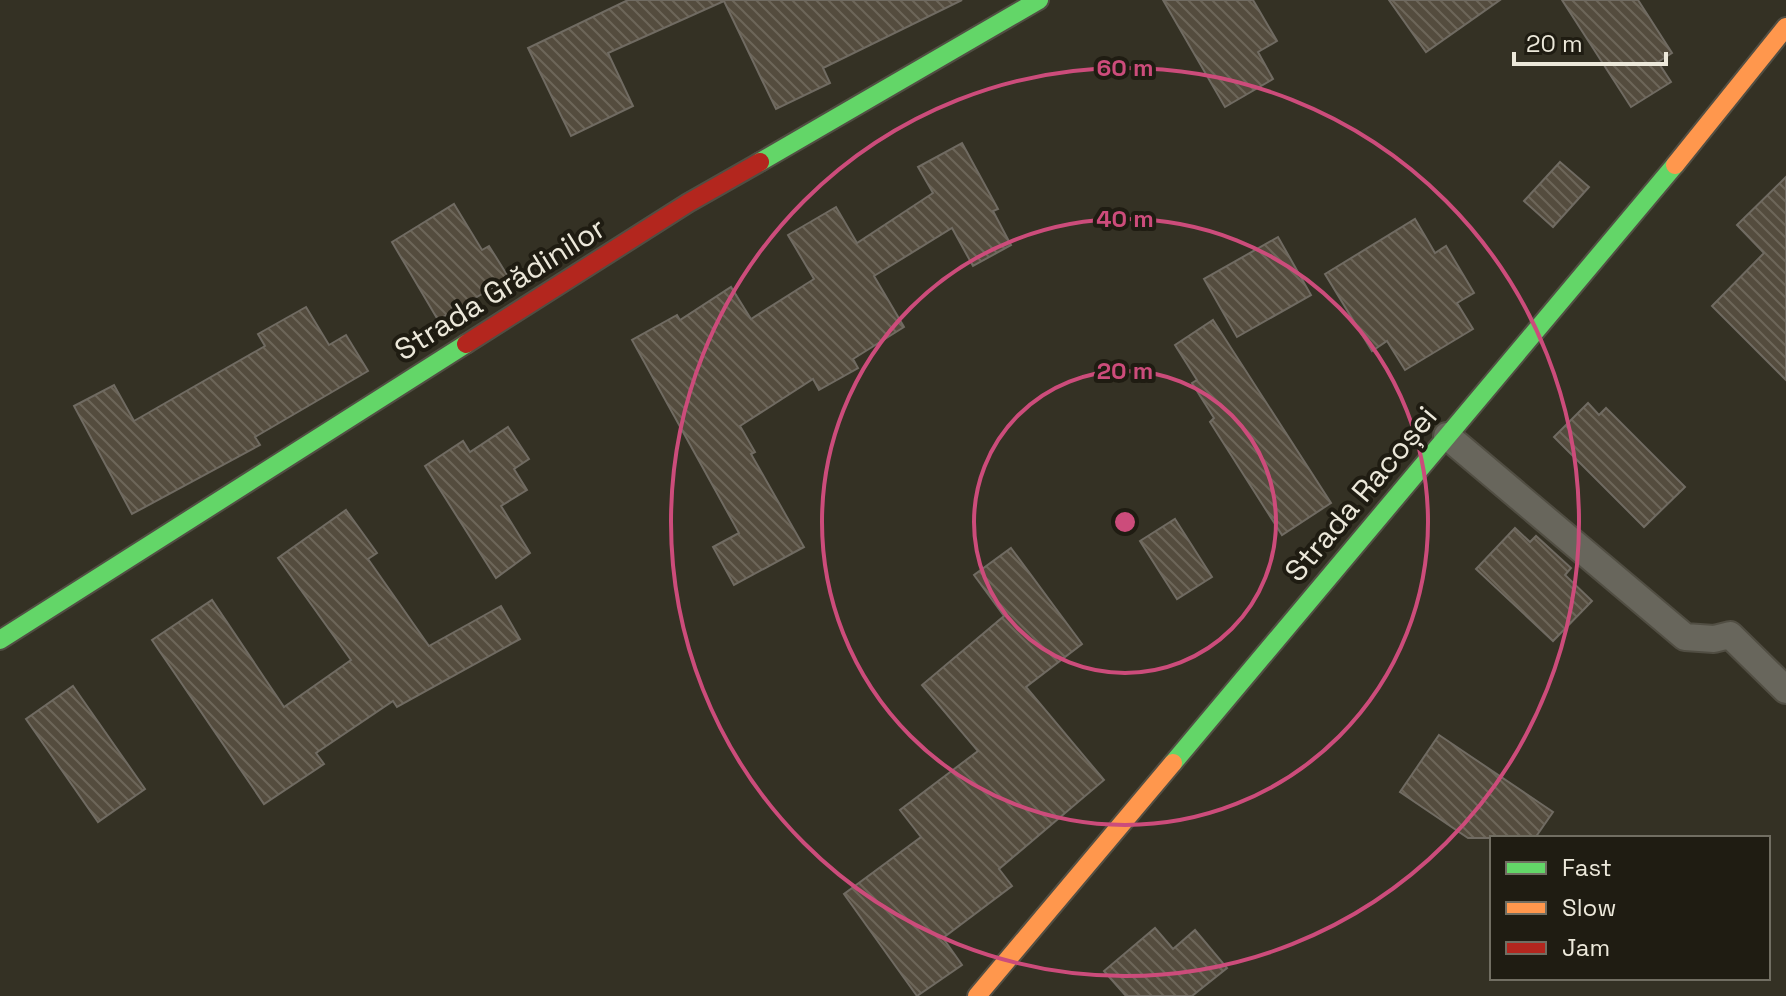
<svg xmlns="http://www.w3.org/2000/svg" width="1786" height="996" viewBox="0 0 1786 996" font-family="'Space Grotesk',sans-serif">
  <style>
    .building { fill: url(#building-back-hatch); stroke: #706b62; stroke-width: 2 }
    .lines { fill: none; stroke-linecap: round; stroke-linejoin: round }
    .lane-casing { stroke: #514e43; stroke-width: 30 }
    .fast-casing { stroke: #514e43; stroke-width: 22 }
    .slow-casing { stroke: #514e43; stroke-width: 22 }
    .jam-casing { stroke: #514e43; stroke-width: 22 }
    .lane { stroke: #68665c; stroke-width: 26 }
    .fast { stroke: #63d668; stroke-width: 18 }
    .slow { stroke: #ff974d; stroke-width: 18 }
    .jam { stroke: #b3261e; stroke-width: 18 }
    .ring { fill: none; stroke: #cc4c7b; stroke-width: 4 }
    .labels { text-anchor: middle; stroke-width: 8; stroke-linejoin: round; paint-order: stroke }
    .street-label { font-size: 30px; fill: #ece8da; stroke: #1f1c12 }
    .centre { fill: #cc4c7b; stroke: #1f1c12; stroke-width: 4 }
    .ring-label { font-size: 24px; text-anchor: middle; font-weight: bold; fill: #cc4c7b; stroke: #1f1c12; stroke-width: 8; stroke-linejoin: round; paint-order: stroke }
  </style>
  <defs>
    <pattern id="building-back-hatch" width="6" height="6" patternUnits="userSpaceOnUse" patternTransform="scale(2)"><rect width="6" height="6" fill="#544c3e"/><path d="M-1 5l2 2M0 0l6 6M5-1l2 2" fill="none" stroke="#6d6659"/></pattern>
  </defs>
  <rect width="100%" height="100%" fill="#343124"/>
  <!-- building -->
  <g class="building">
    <polygon points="628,0 962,0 823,68 830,83 776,109 724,1 608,53 633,106 571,136 528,48"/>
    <polygon points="1163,0 1253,0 1277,41 1258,52 1273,79 1225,107"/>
    <polygon points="1389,0 1500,0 1426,52"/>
    <polygon points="1562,0 1638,0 1672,53 1658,62 1671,82 1631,107"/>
    <polygon points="962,143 998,209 993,211 1011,245 973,266 952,228 874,276 904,327 853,359 858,368 819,390 813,379 740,426 755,452 751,454 804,547 734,585 713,547 739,533 632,340 677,315 680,320 731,287 751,319 814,279 788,235 836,207 857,243 933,193 918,167"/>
    <polygon points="1560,162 1589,187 1553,227 1524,201"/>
    <polygon points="1786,177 1786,380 1712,306 1764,253 1737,225"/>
    <polygon points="454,204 482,250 489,246 509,278 438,320 392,242"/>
    <polygon points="1415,219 1435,253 1446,246 1474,293 1457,303 1473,329 1405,370 1387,341 1372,351 1325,274"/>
    <polygon points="1278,237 1311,295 1237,337 1204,279"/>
    <polygon points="306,307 329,345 346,335 368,371 255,437 260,445 132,514 74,406 114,385 134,421 265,346 258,334"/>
    <polygon points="1213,320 1331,503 1282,535 1210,422 1214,418 1192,383 1197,380 1175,345"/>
    <polygon points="1588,403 1599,415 1606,408 1685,487 1644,527 1554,437"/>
    <polygon points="508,427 529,459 514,469 527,490 501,506 530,553 496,578 425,466 463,441 470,452"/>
    <polygon points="346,510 377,553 368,559 429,646 501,606 520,639 397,707 393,701 316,753 324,764 264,804 152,640 212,600 284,707 351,660 278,558"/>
    <polygon points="1175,519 1212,577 1177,599 1140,541"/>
    <polygon points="1515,528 1530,542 1536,536 1571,568 1565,575 1592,601 1553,641 1476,569"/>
    <polygon points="1011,548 1082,644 1026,687 1104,780 999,869 1012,886 943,938 962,965 917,996 844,894 921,837 900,810 978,751 922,685 1004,616 974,575"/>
    <polygon points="73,686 145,789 98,822 26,719"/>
    <polygon points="1439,735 1553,812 1535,838 1468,838 1400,792"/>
    <polygon points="1155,928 1173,949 1195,930 1227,968 1192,996 1126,996 1104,971"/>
  </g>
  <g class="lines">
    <defs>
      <polyline id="lane" points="1447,436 1685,637 1714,639 1730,635 1786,690"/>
      <g id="fast">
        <polyline points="760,162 1039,0"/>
        <polyline points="0,640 466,344"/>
        <polyline points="1173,763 1675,165"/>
      </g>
      <g id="slow">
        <polyline points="1675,165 1786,27"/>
        <polyline points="977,996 1173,763"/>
      </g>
      <polyline id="jam" points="466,344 688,203 760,162"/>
    </defs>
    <!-- lane casing -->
    <use href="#lane" class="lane-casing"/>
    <!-- fast casing -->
    <use href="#fast" class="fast-casing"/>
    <!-- slow casing -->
    <use href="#slow" class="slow-casing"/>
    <!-- jam casing -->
    <use href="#jam" class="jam-casing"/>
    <!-- lane -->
    <use href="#lane" class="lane"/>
    <!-- fast -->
    <use href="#fast" class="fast"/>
    <!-- slow -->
    <use href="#slow" class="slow"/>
    <!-- jam -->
    <use href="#jam" class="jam"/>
  </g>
  <!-- distance rings -->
  <g class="ring">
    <circle cx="1125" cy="522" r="151"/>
    <circle cx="1125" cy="522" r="303"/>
    <circle cx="1125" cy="522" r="454"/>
  </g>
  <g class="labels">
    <!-- street labels -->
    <g class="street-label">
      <text transform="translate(500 289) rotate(-32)" y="10">Strada Grădinilor</text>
      <text transform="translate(1361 494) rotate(-50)" y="10">Strada Racoșei</text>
    </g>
  </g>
  <circle cx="1125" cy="522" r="12" class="centre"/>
  <g class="ring-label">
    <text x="1125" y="76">60 m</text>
    <text x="1125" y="227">40 m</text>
    <text x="1125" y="379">20 m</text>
  </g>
  <!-- legend -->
  <rect x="1490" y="836" width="280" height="144" fill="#1f1c12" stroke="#716e62" stroke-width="2"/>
  <rect x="1506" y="862" width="40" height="12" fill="#63d668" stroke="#716e62" stroke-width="2"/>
  <text x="1562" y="876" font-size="24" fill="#ece8da">Fast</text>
  <rect x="1506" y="902" width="40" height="12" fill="#ff974d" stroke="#716e62" stroke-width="2"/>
  <text x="1562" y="916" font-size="24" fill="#ece8da">Slow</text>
  <rect x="1506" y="942" width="40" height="12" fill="#b3261e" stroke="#716e62" stroke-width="2"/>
  <text x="1562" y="956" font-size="24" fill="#ece8da">Jam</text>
  <!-- scale -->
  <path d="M1514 52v12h152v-12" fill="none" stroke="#ece8da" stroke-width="4"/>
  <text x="1526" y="52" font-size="24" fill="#ece8da" stroke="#1f1c12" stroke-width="6" paint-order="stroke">20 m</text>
</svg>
